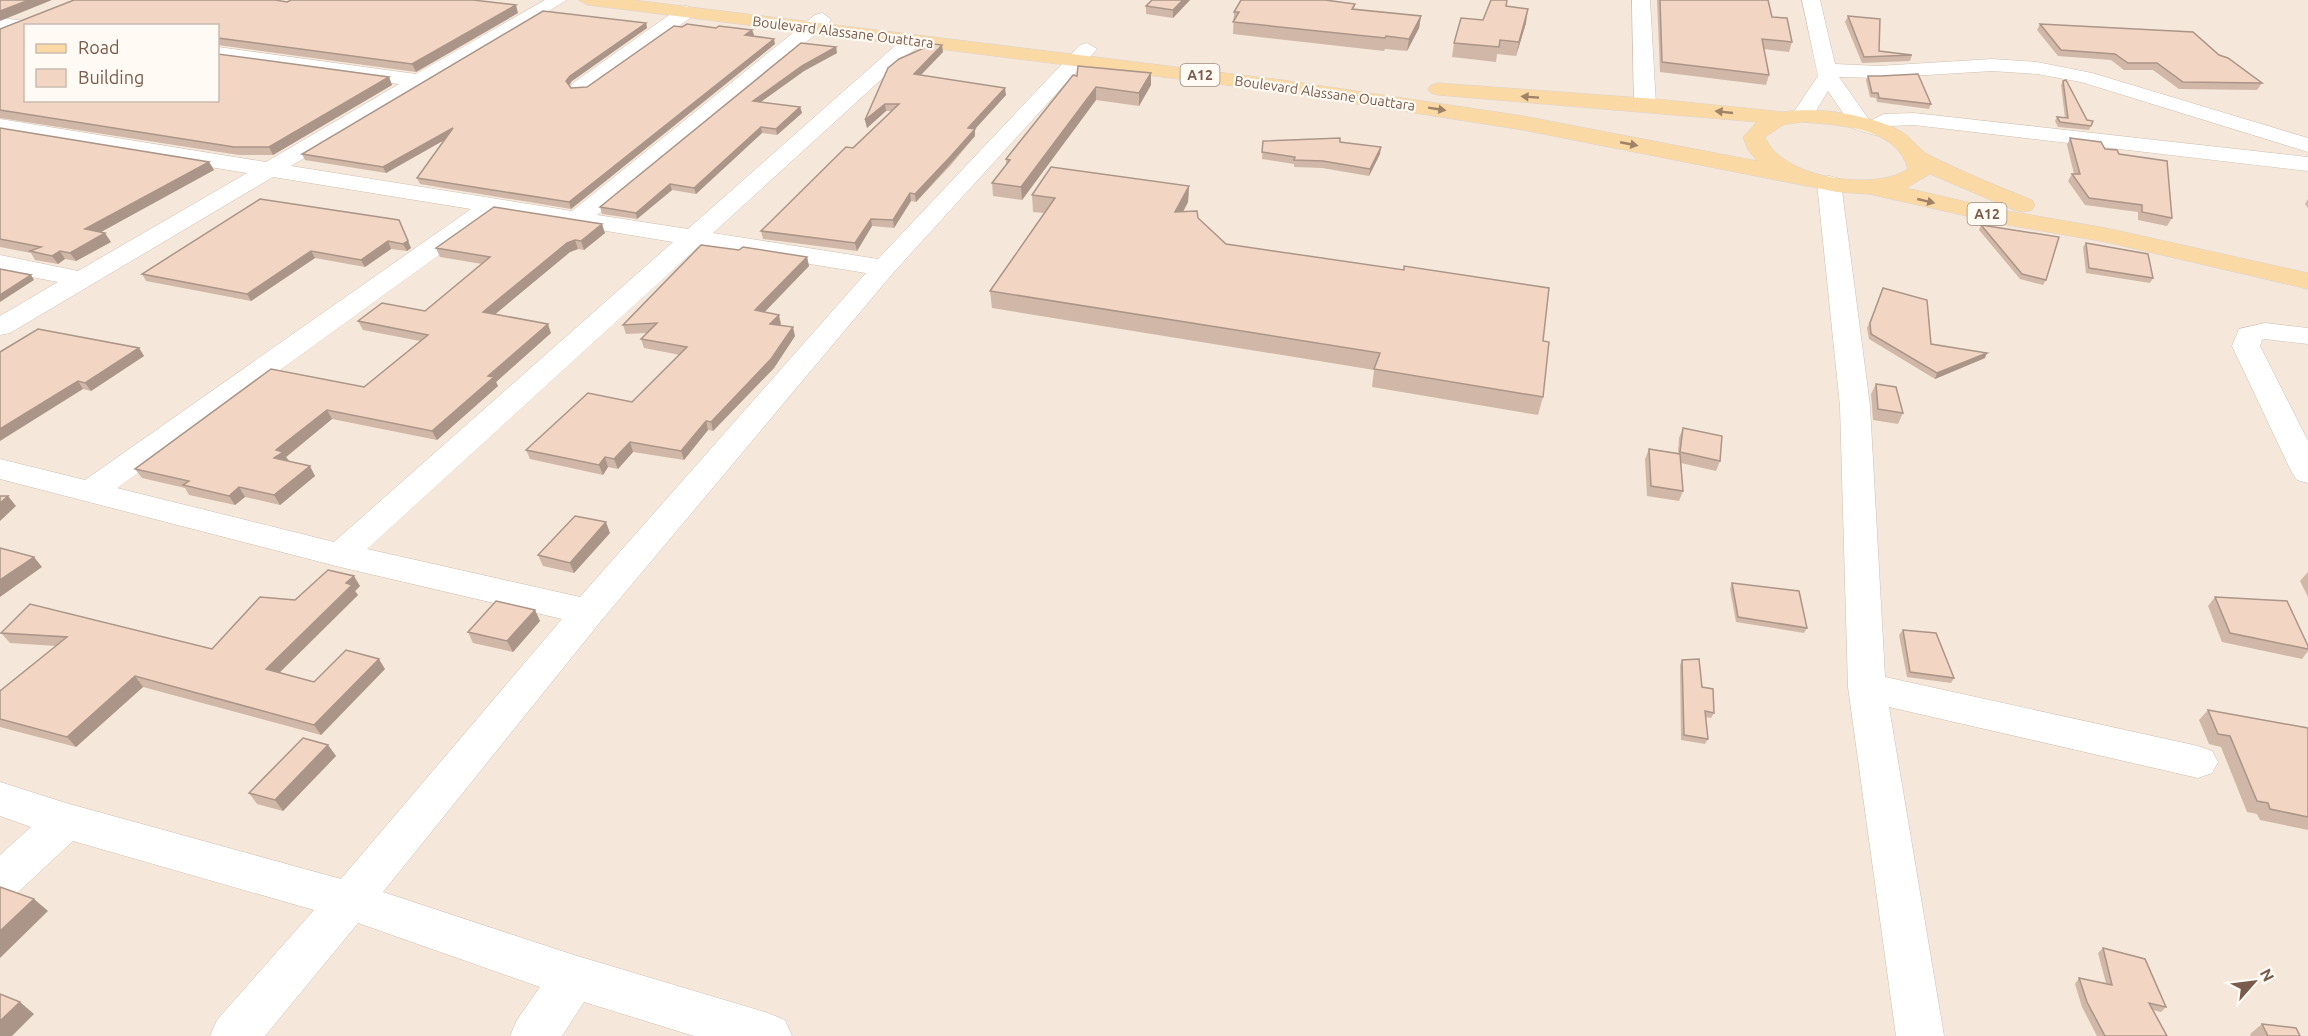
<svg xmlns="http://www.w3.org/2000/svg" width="2308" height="1036" viewBox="0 0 2308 1036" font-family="Ubuntu,sans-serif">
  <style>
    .residential { fill: #f5e8da; fill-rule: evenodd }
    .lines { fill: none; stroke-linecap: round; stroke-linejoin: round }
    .minor-casing { stroke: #d1beb0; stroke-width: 1 }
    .major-casing { stroke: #dad1cd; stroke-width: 1 }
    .minor { fill: #fff; fill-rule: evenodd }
    .major { fill: #fbd9a5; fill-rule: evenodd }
    .wall { fill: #d1b7a8 }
    .shaded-wall { fill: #aa9588 }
    .building { fill: #f3d5c3; stroke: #aa9588; stroke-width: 1.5 }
    .oneway { fill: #a18267 }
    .labels { text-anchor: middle; stroke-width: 4.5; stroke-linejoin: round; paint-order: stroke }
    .far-street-label { font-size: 14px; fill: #7a5c4d; stroke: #fffaf3 }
    .shield { fill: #fffaf3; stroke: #a28b7f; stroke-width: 1.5 }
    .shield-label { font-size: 14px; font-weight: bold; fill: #7a5c4d }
  </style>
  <rect width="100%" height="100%" fill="#fdf6ec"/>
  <!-- residential -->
  <path class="residential" d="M0,0H2308V1036H0ZM26,26H218V100H26Z"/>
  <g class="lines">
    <defs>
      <g id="minor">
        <path d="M545,0H567L291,166L572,211L815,15L822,13L831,19L829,23L597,215L688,229L905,37L912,35L922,41L919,45L713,233L878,259L1080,45L1087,43L1097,49L893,273L601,621L383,892L574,955L768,1013L785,1020L792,1036H694L584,1002L562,1036H510L517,1020L540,987L358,923L265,1036H210L217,1020L314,910L73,841L15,895L0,901V855L31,827L0,816V782L66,803L341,879L562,619L340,567L0,479V459L85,480L471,209L273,177L10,333L0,335V316L58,282L0,271V255L78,271L247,173L0,133V119L266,162L399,84L218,59V47L416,74ZM497,213L673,242L334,542L117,488ZM699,246L866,273L580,597L367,549Z"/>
        <polygon points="1632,0 1650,0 1656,105 1653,110 1637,110 1634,105"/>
        <polygon points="1802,0 1820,0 1835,64 1878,66 1992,59 2037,62 2092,73 2308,138 2308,152 2081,82 2037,74 1992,71 1878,78 1839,77 1870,121 1884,114 1914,113 2308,157 2308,171 1914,125 1890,126 1883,133 1875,135 1854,129 1828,91 1810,121 1794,121 1791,116 1818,76"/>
        <polygon points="686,6 693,8 695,12 693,16 587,91 573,91 570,87 573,83 679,8"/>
        <polygon points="0,18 26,21 34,26 26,26 26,33 0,30"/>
        <polygon points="1829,176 1837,178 1841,183 1870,406 1885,677 2198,746 2212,751 2218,762 2212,773 2198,778 1889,707 1944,1036 1896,1036 1848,687 1840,406 1817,183 1821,178"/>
        <polygon points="2265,323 2308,328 2308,344 2265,339 2262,340 2260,346 2308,441 2308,483 2297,480 2292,473 2232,346 2239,329"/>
      </g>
      <path id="major" d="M579,0H633L1282,80L1523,116L1757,161L1748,150L1743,137L1757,122L1438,95L1431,93L1428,89L1431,85L1438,83L1656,99L1784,112C1816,106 1873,115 1902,132C1912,138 1919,150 1929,155C1963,172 1997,186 2032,200L2035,205L2032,210L2023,212L2014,210L1930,174L1906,188L2002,210L2106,228L2308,273V289L2106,242L2002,224L1869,194L1837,192L1523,130L1282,92L588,5ZM1802,122C1838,125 1897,127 1908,169C1874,192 1781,178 1765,137L1783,125Z"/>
    </defs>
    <!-- minor casing -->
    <use href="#minor" class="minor-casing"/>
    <!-- major casing -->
    <use href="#major" class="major-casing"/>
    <!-- minor -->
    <use href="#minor" class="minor"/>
    <!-- major -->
    <use href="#major" class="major"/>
  </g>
  <!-- wall -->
  <g class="wall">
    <polygon points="1152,0 1190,0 1173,18 1146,14 1146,6"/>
    <polygon points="1657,0 1768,0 1772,17 1792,42 1789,52 1764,49 1769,75 1766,85 1660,72"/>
    <polygon points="287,2 518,13 416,72 218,45 218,26 26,100 389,77 392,85 273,155 239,155 0,118 0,29"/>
    <polygon points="1355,4 1354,9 1421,16 1419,28 1407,51 1385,49 1384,51 1233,34 1234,12"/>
    <polygon points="1506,6 1526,23 1516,56 1497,54 1496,62 1452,57 1454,43 1483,20"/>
    <polygon points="1848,16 1879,51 1912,55 1910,61 1862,63 1845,22"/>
    <polygon points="646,23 647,28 572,81 569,85 571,88 587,87 682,27 752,30 754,35 753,36 775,44 571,209 420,184 417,178 444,140 386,173 305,160 302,154"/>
    <polygon points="2040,24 2219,55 2262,83 2257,90 2179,89 2153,70 2124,70 2111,60 2058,56 2037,30"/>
    <polygon points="836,47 837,53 804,71 761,102 800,107 802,113 777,135 762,133 696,194 672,190 637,219 602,214 600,207"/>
    <polygon points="943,52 921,75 1006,95 975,129 975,136 951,165 916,202 911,201 894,228 872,226 857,251 763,239 761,231 892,111 886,111 867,128 865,120"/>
    <polygon points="1073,75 1151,85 1139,106 1096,100 1022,200 993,196 992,183 1006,165 1006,159"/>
    <polygon points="1868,76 1880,76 1931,104 1929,109 1877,102 1876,98 1870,97 1866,80"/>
    <polygon points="2063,81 2091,126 2089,130 2058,127 2055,121 2057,117 2065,118 2061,85"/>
    <polygon points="0,128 209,162 214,170 101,232 111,242 76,261 65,259 58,264 35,260 31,253 0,247"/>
    <polygon points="2070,138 2119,154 2172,218 2167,226 2138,220 2138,212 2085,205 2068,181 2072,174 2074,174 2067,145"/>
    <polygon points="1263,141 1340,142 1380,154 1369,176 1322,168 1294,167 1294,164 1262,159"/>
    <polygon points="1189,186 1188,202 1183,212 1198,218 1226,244 1543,341 1543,397 1538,415 1372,387 1374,370 992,308 990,291 1044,213 1033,212 1032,195"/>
    <polygon points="2308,199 2308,208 2305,204"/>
    <polygon points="399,220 411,248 407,251 391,249 365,267 315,258 251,301 146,281 142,274"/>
    <polygon points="1981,225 2046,280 2043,285 2020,279 1979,230"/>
    <polygon points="605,233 584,250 578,249 570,252 495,314 551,333 496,382 498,386 437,440 332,419 286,457 289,461 315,476 280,505 245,497 235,505 189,495 185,488 142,478 135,469 364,387 420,341 363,330 358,321 425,311 482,264 440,257 436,248"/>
    <polygon points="2086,243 2153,278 2150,283 2086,273 2083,247"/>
    <polygon points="739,250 807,257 809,266 764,312 795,336 774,368 713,431 708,430 684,460 633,452 618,469 608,467 603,475 530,459 526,450 632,402 680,355 644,348 641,339 647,333 626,334 623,325"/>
    <polygon points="1883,288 1931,344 1985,358 1935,379 1869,339 1867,328"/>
    <polygon points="139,348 144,356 91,391 83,389 0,352"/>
    <polygon points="1876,384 1903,413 1898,424 1873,420 1871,394"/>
    <polygon points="1683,428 1720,461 1716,471 1681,463 1683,491 1679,501 1647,496 1645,459 1649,449 1678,453 1679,438"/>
    <polygon points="610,533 574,573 543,566 538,555"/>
    <polygon points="2308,572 2308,597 2300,581"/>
    <polygon points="1732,583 1807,628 1804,633 1736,622 1730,589"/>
    <polygon points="360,586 355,591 358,595 279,673 314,682 385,669 321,735 143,687 76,747 0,727 0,691 56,646 10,643 1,633 30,604 212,649 295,600"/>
    <polygon points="2215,597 2308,646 2308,651 2302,659 2222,642 2208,606"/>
    <polygon points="535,610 540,621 513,652 473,643 468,632"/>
    <polygon points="1903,630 1954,678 1951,683 1907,677 1899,635"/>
    <polygon points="1682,660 1702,687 1714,713 1711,718 1705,717 1708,739 1705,744 1681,740 1680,665"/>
    <polygon points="2208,710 2308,728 2308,830 2260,820 2257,814 2247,812 2221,747 2209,744 2199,720"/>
    <polygon points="328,745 336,756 283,811 257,804 249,793"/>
    <polygon points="2103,948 2166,1007 2161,1012 2152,1010 2167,1036 2097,1036 2082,1007 2075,984 2079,978 2106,983 2098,953"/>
    <polygon points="2262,1024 2300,1036 2251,1036 2250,1034"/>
  </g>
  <!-- shaded-wall -->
  <g class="shaded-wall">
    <polygon points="29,0 52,0 0,21 0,11"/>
    <polygon points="1183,0 1190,0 1173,18 1173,10"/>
    <polygon points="516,5 518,13 416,72 412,64"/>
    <polygon points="1528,9 1526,23 1516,56 1519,42"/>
    <polygon points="1421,16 1419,28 1407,51 1409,39"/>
    <polygon points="646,23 647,28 572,81 568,87 566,81 570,76"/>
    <polygon points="752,30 754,35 747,40 745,35"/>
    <polygon points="774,39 775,44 571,209 569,202"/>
    <polygon points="942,45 943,52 915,81 914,74"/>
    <polygon points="836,47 837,53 804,71 755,106 753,101 802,66"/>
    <polygon points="1151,73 1151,85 1139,106 1139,93"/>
    <polygon points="389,77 392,85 273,155 269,147"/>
    <polygon points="1096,87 1096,100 1022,200 1021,187"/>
    <polygon points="1005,88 1006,95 975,129 975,136 916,202 915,194 968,128"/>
    <polygon points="885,104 886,111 867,128 865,120"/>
    <polygon points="800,107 802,113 777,135 776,129"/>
    <polygon points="761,127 762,133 696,194 694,188"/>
    <polygon points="453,128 455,134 386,173 383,167"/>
    <polygon points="1381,147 1380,154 1369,176 1370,169"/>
    <polygon points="209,162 214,170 90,238 85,229"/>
    <polygon points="670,184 672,190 637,219 636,213"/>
    <polygon points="1189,186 1188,202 1174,229 1175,212"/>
    <polygon points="910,193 911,201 894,228 893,220"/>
    <polygon points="871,219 872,226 857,251 855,243"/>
    <polygon points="602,224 605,233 584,250 581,241"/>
    <polygon points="105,233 111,242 76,261 70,253"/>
    <polygon points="575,240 578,249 570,252 487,321 483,312 567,243"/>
    <polygon points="388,241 391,249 365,267 361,260"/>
    <polygon points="408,241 411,248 407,251 403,244"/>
    <polygon points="60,251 65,259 58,264 52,256"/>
    <polygon points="311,251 315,258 251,301 247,294"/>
    <polygon points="807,257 809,266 757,320 755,310"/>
    <polygon points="31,275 34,280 0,302 0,295"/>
    <polygon points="779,315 781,324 772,333 770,324"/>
    <polygon points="548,324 551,333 496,382 498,386 437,440 432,431 488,376"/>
    <polygon points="793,327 795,336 774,368 713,431 711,422"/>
    <polygon points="139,348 144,356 91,391 85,383"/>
    <polygon points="1987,353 1985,358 1935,379 1937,373"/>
    <polygon points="78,381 83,389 0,441 0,429"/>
    <polygon points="327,410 332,419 286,457 289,461 274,458 276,450"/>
    <polygon points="706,421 708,430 684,460 681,451"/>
    <polygon points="630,442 633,452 618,469 614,459"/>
    <polygon points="605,457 608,467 603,475 599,465"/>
    <polygon points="310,466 315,476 280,505 274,495"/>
    <polygon points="239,487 245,497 235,505 229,496"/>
    <polygon points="8,496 16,506 0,521 0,503"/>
    <polygon points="606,522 610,533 574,573 570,563"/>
    <polygon points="34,557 42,567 0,597 0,580"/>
    <polygon points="354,576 360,586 355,591 358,595 273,679 266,669 346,583"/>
    <polygon points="535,610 540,621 513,652 507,641"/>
    <polygon points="379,659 385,669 321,735 314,725"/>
    <polygon points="135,676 143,687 76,747 67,737"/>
    <polygon points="328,745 336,756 283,811 275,800"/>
    <polygon points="34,899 48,911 0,958 0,931"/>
    <polygon points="20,1002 34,1014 12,1036 0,1036 0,1021"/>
  </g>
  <!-- building -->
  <g class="building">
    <polygon points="0,0 29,0 0,11"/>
    <polygon points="74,0 275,0 287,2 291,0 473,0 516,5 412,64 218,38 218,26 26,26 26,100 218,100 218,54 389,77 269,147 234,147 0,110 0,29"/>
    <polygon points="1152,0 1183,0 1173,10 1146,6"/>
    <polygon points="1241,0 1325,0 1355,4 1352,9 1421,16 1409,39 1386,36 1385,38 1233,22 1239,12 1234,12"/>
    <polygon points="1491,0 1507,0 1506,6 1528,9 1519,42 1500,40 1499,47 1454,43 1461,18 1483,20"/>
    <polygon points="1660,0 1768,0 1772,17 1787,18 1792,42 1762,39 1769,75 1662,62"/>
    <polygon points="543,11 646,23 570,76 566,81 571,88 587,87 674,26 682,27 687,24 716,28 719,26 752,30 745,35 774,39 569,202 417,178 453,128 383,167 302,154"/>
    <polygon points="1848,16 1880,19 1879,51 1912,55 1864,57"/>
    <polygon points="2040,24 2193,32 2219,55 2228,58 2262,83 2183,82 2157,63 2128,63 2115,54 2061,50"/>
    <polygon points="801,43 836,47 802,66 753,101 800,107 776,129 761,127 694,188 670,184 636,213 600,207"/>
    <polygon points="933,44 942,45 914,74 1005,88 968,128 975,129 950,157 915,194 910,193 893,220 871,219 855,243 761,231 846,147 853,148 899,104 885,104 865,120 888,68 899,59"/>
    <polygon points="1078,66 1151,73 1139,93 1096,87 1021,187 992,183 1010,160 1006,159 1073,75 1077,76"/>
    <polygon points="1918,74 1931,104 1879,98 1878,93 1872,93 1868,76 1880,76"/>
    <polygon points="2066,80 2087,120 2093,121 2091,126 2060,122 2057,117 2068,118 2063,81"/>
    <polygon points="0,128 209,162 85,229 105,233 70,253 60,251 52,256 30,251 41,247 0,239"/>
    <polygon points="1340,138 1340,142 1381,147 1370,169 1323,161 1294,160 1295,157 1262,152 1263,141"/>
    <polygon points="2070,138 2101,142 2105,149 2117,150 2119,154 2167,161 2172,218 2142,212 2142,205 2089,198 2072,174 2080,174"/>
    <polygon points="1051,167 1189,186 1175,212 1197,211 1198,218 1226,244 1404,270 1404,266 1549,288 1543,341 1549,342 1543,397 1374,369 1380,353 990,291 1055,198 1032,195"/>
    <polygon points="260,199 399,220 408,241 403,244 388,241 361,260 311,251 247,294 142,274"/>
    <polygon points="494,207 602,224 581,241 575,240 567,243 483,312 548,324 488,376 494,377 432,431 327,410 276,450 283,452 274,458 310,466 274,495 239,487 229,496 183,485 189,481 135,469 271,369 364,387 428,335 358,321 382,303 425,311 490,257 436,248"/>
    <polygon points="1981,225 2059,237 2046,280 2022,274"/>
    <polygon points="2086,243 2148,254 2153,278 2089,268"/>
    <polygon points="701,245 739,250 743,247 807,257 755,310 779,315 770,324 793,327 771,359 711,422 706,421 681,451 630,442 614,459 605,457 599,465 526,450 588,393 632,402 687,347 641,339 657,323 623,325"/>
    <polygon points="0,269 31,275 0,295"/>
    <polygon points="1883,288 1927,300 1931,344 1987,353 1937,373 1871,334 1870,323"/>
    <polygon points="38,329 139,348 85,383 78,381 0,429 0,352"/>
    <polygon points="1876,384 1896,387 1903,413 1878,409"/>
    <polygon points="1683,428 1722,436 1720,461 1680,452"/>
    <polygon points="1649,449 1680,454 1683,491 1651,486"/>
    <polygon points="0,496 8,496 0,503"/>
    <polygon points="575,516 606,522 570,563 538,555"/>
    <polygon points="0,548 34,557 0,580"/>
    <polygon points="328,570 354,576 346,583 352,585 266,669 314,682 346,650 379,659 314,725 135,676 67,737 0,719 0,691 67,637 1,633 30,604 212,649 260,597 295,600"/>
    <polygon points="1732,583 1799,591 1807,628 1738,617"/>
    <polygon points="2215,597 2287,601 2308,646 2308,649 2230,633"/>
    <polygon points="496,601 535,610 507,641 468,632"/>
    <polygon points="1903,630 1936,633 1954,678 1910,672"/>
    <polygon points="1699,659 1702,687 1713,689 1714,713 1705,711 1708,739 1684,735 1682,660"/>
    <polygon points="2208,710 2308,728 2308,817 2270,809 2268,803 2257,801 2230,736 2218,734"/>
    <polygon points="303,738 328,745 275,800 249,793"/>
    <polygon points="0,887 34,899 0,931"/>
    <polygon points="2103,948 2145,959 2166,1007 2149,1003 2167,1036 2105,1036 2087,1002 2079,978 2112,985"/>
    <polygon points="0,994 20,1002 0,1021"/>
    <polygon points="2262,1024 2296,1028 2300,1036 2268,1036"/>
  </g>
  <!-- one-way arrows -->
  <defs><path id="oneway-solid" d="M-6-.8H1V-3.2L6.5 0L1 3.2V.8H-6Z" transform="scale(1.5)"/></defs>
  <g class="oneway">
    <use href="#oneway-solid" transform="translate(1530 97) rotate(-176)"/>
    <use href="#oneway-solid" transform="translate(1437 109) rotate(9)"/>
    <use href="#oneway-solid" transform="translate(1724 112) rotate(-174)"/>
    <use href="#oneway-solid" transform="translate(1629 144) rotate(11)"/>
    <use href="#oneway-solid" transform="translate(1926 201) rotate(13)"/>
  </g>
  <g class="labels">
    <!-- far-street labels -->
    <g class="far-street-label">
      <text transform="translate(843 32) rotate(7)" y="5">Boulevard Alassane Ouattara</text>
      <text transform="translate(1325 93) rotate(8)" y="5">Boulevard Alassane Ouattara</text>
    </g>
    <!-- shield labels -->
    <g class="shield">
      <rect x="1180.5" y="64" width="39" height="22" rx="4.5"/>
      <rect x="1967.5" y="203" width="39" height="22" rx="4.5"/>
    </g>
    <g class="shield-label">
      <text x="1200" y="80">A12</text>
      <text x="1987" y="219">A12</text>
    </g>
  </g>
  <!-- legend -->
  <rect x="24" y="24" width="195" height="78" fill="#fffaf3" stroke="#cabbb1" stroke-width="1.5"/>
  <rect x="36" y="44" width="30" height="9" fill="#fbd9a5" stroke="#cabbb1" stroke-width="1.5"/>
  <text x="78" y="54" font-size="18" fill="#7a5c4d">Road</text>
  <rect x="36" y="69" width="30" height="18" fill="#f3d5c3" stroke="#cabbb1" stroke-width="1.5"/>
  <text x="78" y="84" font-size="18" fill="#7a5c4d">Building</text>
  <!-- north arrow -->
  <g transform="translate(2254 982) rotate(62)" stroke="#fffaf3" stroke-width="4.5" paint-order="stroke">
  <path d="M0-4.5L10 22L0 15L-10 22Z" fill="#7a5c4d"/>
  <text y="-9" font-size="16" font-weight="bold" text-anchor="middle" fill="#7a5c4d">N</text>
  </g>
</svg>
